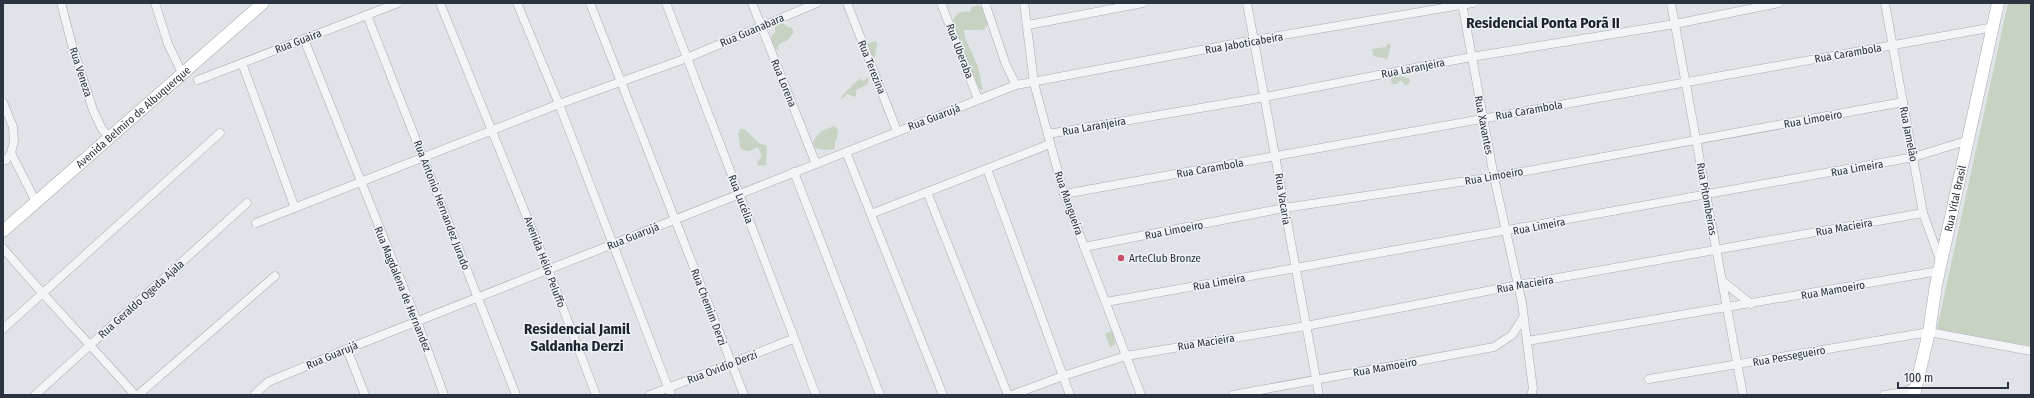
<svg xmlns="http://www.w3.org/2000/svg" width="2034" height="398" viewBox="0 0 2034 398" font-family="'Fira Sans Condensed',sans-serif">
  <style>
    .green { fill: #c7d2c2 }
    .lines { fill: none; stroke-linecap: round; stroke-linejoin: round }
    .street-casing { stroke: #a6abb2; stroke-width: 9 }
    .secondary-casing { stroke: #a6abb2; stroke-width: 13 }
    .street { stroke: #f3f4f7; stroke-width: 8 }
    .secondary { stroke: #fff; stroke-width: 12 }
    .poi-dot { fill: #c54e68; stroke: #f0f3f6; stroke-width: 1.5 }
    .labels { text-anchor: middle; stroke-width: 3; stroke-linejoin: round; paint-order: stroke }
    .street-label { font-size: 11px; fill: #2a333f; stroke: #f0f3f6 }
    .poi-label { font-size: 11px; fill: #2a333f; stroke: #f0f3f6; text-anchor: start }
    .district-label { font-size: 15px; font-weight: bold; fill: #1c242f; stroke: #f0f3f6 }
  </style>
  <rect width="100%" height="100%" fill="#e0e4e8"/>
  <!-- green -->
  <g class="green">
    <polygon points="2008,3 2031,3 2031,346 1937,329"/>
    <path d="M978,5L990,11L995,16L983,30H964L965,37L978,67L983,90L977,88L952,25C954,15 959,10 970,12L972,7Z"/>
    <path d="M781,21L788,28L791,27L794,32L788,40L779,44L778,50C770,48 771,42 772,35L775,33V27Z"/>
    <polygon points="876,41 877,43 875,57 872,58 867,44"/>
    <polygon points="1388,43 1391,45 1387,59 1373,56 1372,49 1386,47"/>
    <polygon points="1394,75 1409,78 1410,82 1406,86 1401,80 1397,84 1392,84 1391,79"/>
    <path d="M868,77L869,80L867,85L856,90V97L847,94L843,98L840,99C844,93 855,82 860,79L864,81Z"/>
    <polygon points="834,126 838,130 837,139 835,141 835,149 824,150 815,148 813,142 820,132"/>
    <path d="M740,129H744L759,143L767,146L766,165L758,166L757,162L762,156L758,147L749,151L742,150C738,145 741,140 738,135Z"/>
    <polygon points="1114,330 1115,345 1110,347 1105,334"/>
  </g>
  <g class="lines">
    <defs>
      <g id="street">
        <polyline points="61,3 72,45 93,110 102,129 110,138"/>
        <polyline points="155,3 168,44 182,73"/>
        <polyline points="440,3 548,269 596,395"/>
        <polyline points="517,3 559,104 671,395"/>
        <polyline points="590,3 744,395"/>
        <polyline points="666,3 816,395"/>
        <polyline points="752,3 816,164"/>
        <polyline points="847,3 897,131"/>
        <polyline points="941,3 978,99"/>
        <polyline points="985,3 1006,65 1016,85"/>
        <polyline points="1024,3 1034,83 1064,194 1141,395"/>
        <polyline points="1247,3 1319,395"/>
        <polyline points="1462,3 1494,177 1522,303 1533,389 1531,395"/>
        <polyline points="1671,3 1743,395"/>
        <polyline points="1885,3 1923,213 1940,260"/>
        <polyline points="367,15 516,395"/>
        <polyline points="1028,25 1143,3"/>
        <polyline points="304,39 417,321 444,395"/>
        <polyline points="242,63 295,208"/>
        <polyline points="198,80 398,3"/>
        <polyline points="3,102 13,127 14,141 11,153 36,202"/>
        <polyline points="1048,134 1265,97 1471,57 1675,24 1779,3"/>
        <polyline points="846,152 943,395"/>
        <polyline points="3,161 6,160 11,153"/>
        <polyline points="987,169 1070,395"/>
        <polyline points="794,172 880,395"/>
        <polyline points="927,192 1008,395"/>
        <polyline points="1064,194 1994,27"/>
        <polyline points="871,214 1050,144"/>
        <polyline points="256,223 559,104 687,58 817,3"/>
        <polyline points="1084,247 1284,208 1494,177 1903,102"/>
        <path d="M3,248C45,298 91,345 135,395"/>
        <polyline points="1722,281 1751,304"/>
        <polyline points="1106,302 1914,157 1969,140"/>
        <polyline points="3,329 220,133"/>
        <polyline points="1527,341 1939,271"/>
        <polyline points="347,349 365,395"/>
        <polyline points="1649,379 1929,332 2031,351"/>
        <polyline points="35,395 247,203"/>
        <polyline points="138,395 275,276"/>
        <polyline points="254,395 268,382 347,349 1016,85 1254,40 1473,3"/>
        <polyline points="650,395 793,339"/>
        <polyline points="1012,395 1063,376 1126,356 1306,326 1518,285 1923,213"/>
        <polyline points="1233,395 1494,347 1512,335 1523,318"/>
        <polyline points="1884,395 1904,392 1916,386"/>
      </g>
      <g id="secondary">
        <path id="s1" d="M3,231L263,3"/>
        <path id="s2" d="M1914,395L1929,332L1936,285L1998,3"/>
      </g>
    </defs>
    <!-- street casing -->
    <use href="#street" class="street-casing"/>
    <!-- secondary casing -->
    <use href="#secondary" class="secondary-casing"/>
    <!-- street -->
    <use href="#street" class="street"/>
    <!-- secondary -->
    <use href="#secondary" class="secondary"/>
  </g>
  <!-- markers -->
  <circle class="poi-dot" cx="1121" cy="258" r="4"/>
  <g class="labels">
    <!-- street labels -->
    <g class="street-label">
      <text transform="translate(752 30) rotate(-23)" y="4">Rua Guanabara</text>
      <text transform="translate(298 41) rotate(-21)" y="4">Rua Guaira</text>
      <text transform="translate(1244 43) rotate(-10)" y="4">Rua Jaboticabeira</text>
      <text transform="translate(960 51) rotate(69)" y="4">Rua Uberaba</text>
      <text transform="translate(1848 53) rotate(-10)" y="4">Rua Carambola</text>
      <text transform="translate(872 67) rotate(68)" y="4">Rua Terezina</text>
      <text transform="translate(1413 68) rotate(-11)" y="4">Rua Laranjeira</text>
      <text transform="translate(81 72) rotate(72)" y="4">Rua Veneza</text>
      <text transform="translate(784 83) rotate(68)" y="4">Rua Lorena</text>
      <text transform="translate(1529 110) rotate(-10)" y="4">Rua Carambola</text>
      <text dy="4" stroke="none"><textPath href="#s1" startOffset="173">Avenida Belmiro de Albuquerque</textPath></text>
      <text transform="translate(934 117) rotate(-21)" y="4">Rua Guarujá</text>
      <text transform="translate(1813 119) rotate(-10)" y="4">Rua Limoeiro</text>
      <text transform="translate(1484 125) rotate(79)" y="4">Rua Xavantes</text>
      <text transform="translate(1094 126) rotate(-10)" y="4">Rua Laranjeira</text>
      <text transform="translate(1909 134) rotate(79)" y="4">Rua Jamelão</text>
      <text transform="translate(1210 168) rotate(-10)" y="4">Rua Carambola</text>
      <text transform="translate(1857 168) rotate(-10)" y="4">Rua Limeira</text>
      <text transform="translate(1494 176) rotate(-10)" y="4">Rua Limoeiro</text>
      <text transform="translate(741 199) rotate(69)" y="4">Rua Lucélia</text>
      <text transform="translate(1283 199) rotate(81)" y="4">Rua Vacaria</text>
      <text transform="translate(1707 199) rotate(80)" y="4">Rua Pitombeiras</text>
      <text dy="4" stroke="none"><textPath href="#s2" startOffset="201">Rua Vital Brasil</textPath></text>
      <text transform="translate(1069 203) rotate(71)" y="4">Rua Mangueira</text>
      <text transform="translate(442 205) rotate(69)" y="4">Rua Antonio Hernandez Jurado</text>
      <text transform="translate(1539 226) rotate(-11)" y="4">Rua Limeira</text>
      <text transform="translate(1844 227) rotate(-10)" y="4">Rua Macieira</text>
      <text transform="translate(1174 230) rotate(-11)" y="4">Rua Limoeiro</text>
      <text transform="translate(633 236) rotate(-22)" y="4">Rua Guarujá</text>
      <text transform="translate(545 262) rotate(69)" y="4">Avenida Hélio Peluffo</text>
      <text transform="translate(1219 282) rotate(-10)" y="4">Rua Limeira</text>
      <text transform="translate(1525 284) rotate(-10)" y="4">Rua Macieira</text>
      <text transform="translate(403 289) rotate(68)" y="4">Rua Magdalena de Hernandez</text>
      <text transform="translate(1833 290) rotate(-10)" y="4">Rua Mamoeiro</text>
      <text transform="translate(141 299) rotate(-42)" y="4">Rua Geraldo Ogeda Ajala</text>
      <text transform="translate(709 307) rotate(69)" y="4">Rua Chemim Derzi</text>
      <text transform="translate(1206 342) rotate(-9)" y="4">Rua Macieira</text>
      <text transform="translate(332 355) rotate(-23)" y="4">Rua Guarujá</text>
      <text transform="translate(1789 356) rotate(-10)" y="4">Rua Pessegueiro</text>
      <text transform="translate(722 367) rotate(-21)" y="4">Rua Ovidio Derzi</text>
      <text transform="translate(1385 367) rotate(-10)" y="4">Rua Mamoeiro</text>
    </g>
    <!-- poi labels -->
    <g class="poi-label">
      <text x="1129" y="262">ArteClub Bronze</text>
    </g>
    <!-- district labels -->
    <g class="district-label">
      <text x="1543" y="28">Residencial Ponta Porã II</text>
      <text x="577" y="334">Residencial Jamil<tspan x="577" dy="17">Saldanha Derzi</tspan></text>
    </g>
  </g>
  <!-- border -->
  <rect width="2034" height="398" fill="none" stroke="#2a333f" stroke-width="8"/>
  <!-- scale -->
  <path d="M1898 382v6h110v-6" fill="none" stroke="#2a333f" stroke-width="2"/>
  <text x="1904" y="382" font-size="12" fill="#2a333f" stroke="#f0f3f6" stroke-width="3" paint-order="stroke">100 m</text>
</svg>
